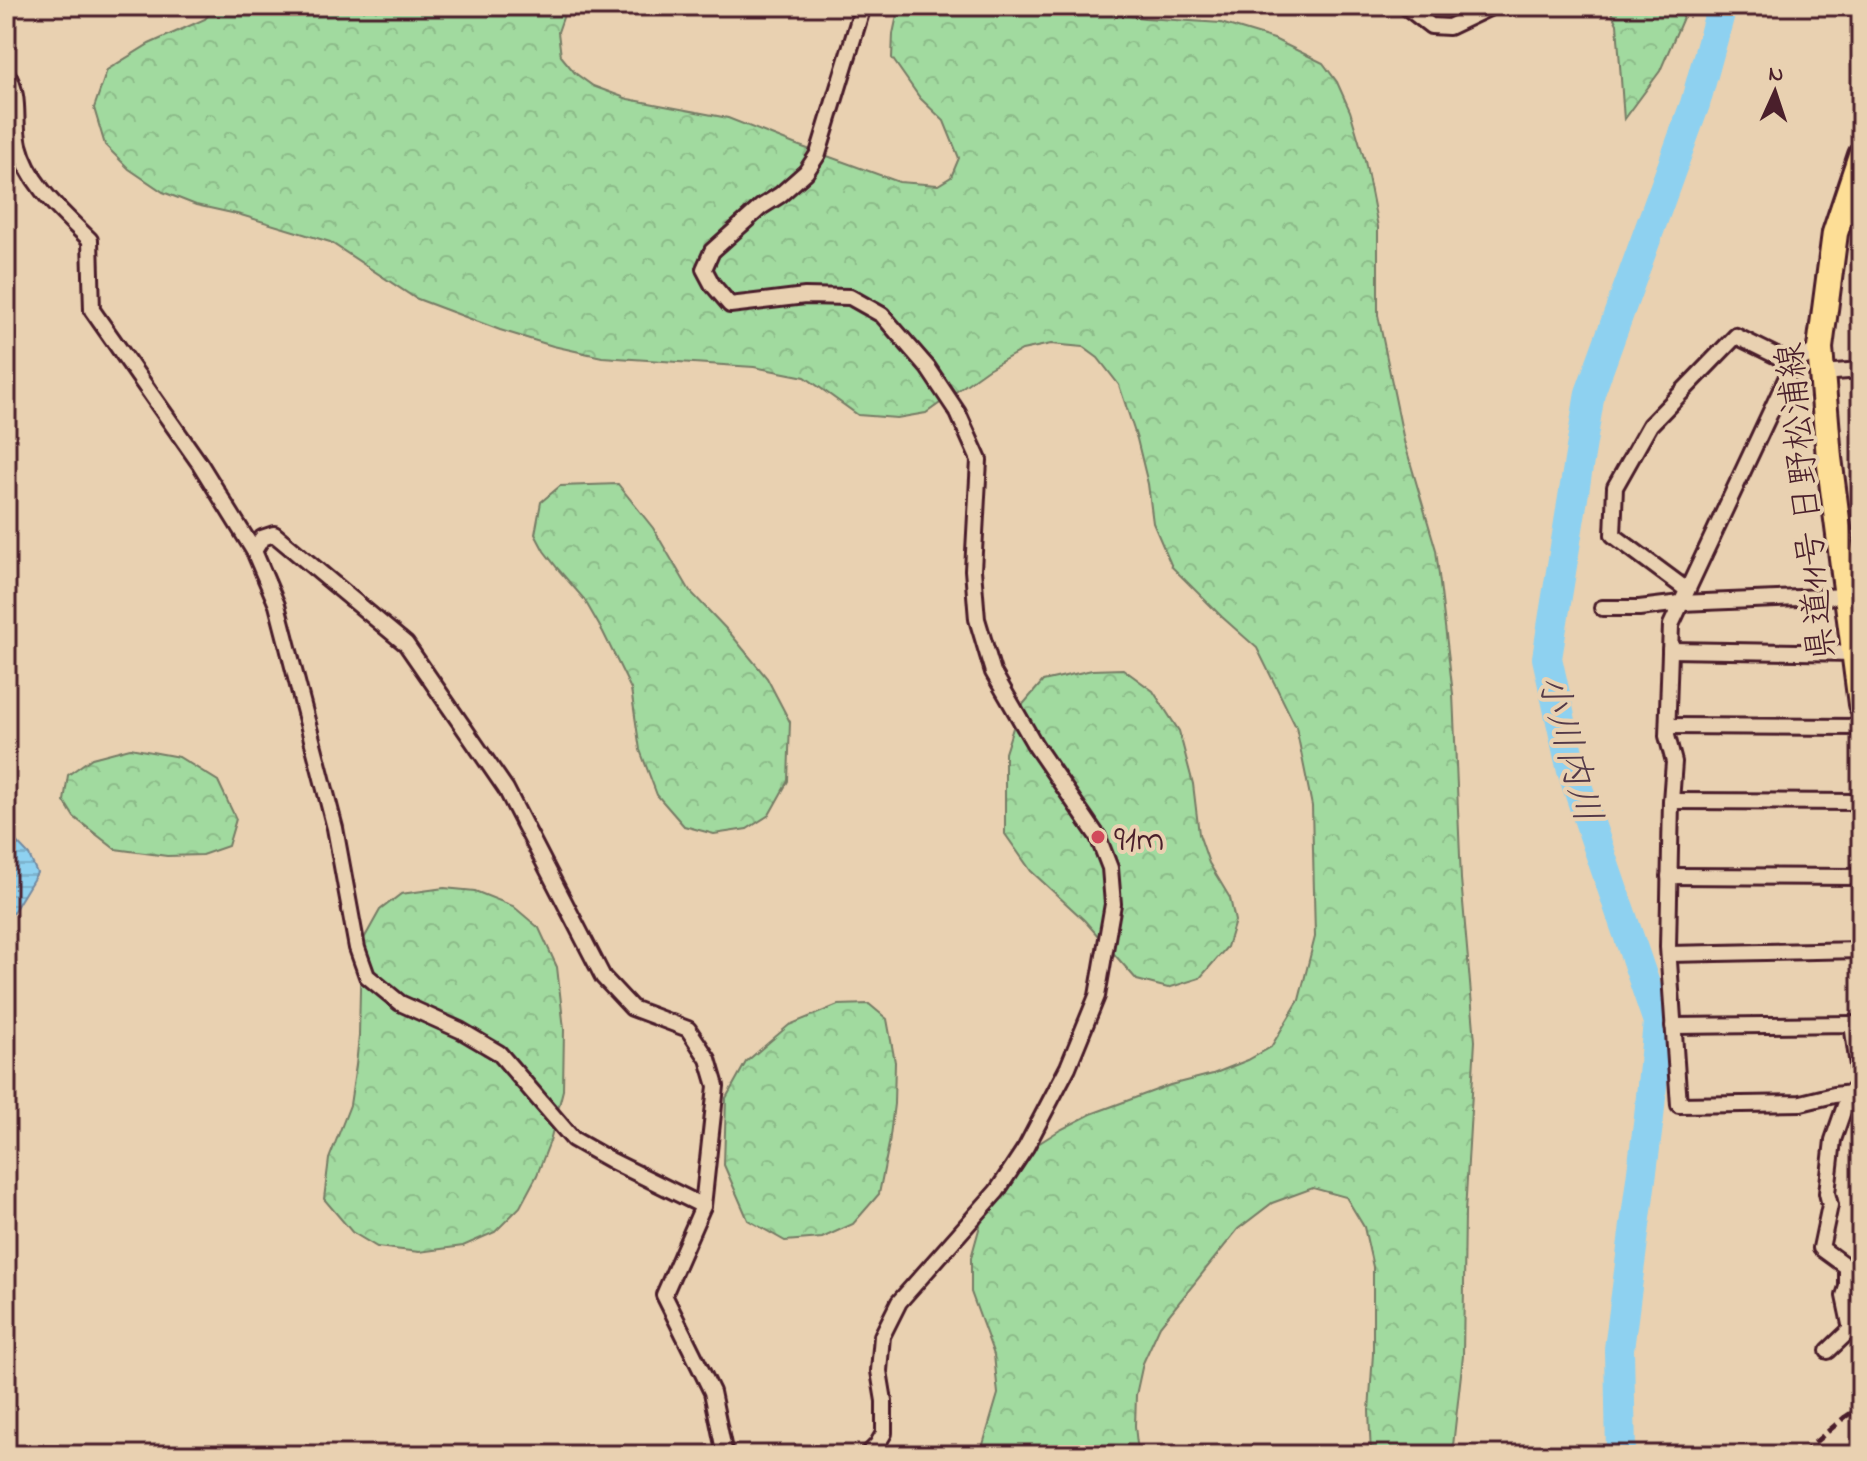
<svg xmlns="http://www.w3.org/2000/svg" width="1867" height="1461" viewBox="0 0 1867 1461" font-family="'Indie Flower','Klee One',sans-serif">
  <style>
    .forest { fill: url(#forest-crowns); stroke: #767c65; stroke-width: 2 }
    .water { fill: url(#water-rules); stroke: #738aa1; stroke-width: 2 }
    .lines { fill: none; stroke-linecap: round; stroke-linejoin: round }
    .river { stroke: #8ed1f0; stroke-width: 30 }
    .minor-casing { stroke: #4a1f2b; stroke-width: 20 }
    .primary-casing { stroke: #4a1f2b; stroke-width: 30 }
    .minor { stroke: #e9d1b1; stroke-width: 14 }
    .primary { stroke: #fdde96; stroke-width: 24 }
    .rail { stroke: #4a1f2b; stroke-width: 5; stroke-dasharray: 12 6; stroke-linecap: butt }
    .poi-dot { fill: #d1495b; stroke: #e9d1b1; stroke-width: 3 }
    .labels { text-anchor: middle; stroke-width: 8; stroke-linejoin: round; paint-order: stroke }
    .street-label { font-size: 36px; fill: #4a1f2b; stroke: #e9d1b1 }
    .poi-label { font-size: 36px; fill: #4a1f2b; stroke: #e9d1b1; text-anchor: start }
    .water-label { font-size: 38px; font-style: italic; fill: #543a49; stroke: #e9d1b1 }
  </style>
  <defs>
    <pattern id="forest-crowns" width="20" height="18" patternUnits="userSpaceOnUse" patternTransform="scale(2)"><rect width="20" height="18" fill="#a1da9f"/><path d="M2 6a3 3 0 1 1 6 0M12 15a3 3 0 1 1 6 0" fill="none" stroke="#8cbb89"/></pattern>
    <pattern id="water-rules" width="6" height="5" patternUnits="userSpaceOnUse" patternTransform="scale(2)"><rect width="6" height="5" fill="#8ed1f0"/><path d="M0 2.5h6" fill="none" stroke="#7cb3ce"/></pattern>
  </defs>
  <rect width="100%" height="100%" fill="#e9d1b1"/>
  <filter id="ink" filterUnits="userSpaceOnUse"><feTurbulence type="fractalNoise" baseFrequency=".0125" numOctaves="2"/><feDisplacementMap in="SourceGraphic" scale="16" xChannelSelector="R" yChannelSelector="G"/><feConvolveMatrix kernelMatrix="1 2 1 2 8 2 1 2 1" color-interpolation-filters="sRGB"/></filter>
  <g filter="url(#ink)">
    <!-- forest -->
    <g class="forest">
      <polygon points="216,6 567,6 558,32 561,56 575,73 593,86 628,99 728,118 794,144 899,182 938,185 951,177 959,158 944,121 920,98 892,58 893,34 899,6 982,6 1019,10 1082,10 1145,18 1221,23 1274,39 1323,63 1337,82 1350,111 1365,161 1378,227 1378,315 1404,441 1436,550 1453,694 1461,879 1475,1041 1465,1213 1463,1356 1452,1455 1371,1455 1369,1411 1373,1354 1373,1267 1364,1227 1346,1197 1313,1188 1272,1203 1238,1229 1160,1326 1143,1363 1136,1395 1135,1426 1138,1453 1140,1455 980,1455 998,1394 994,1355 971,1292 971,1258 981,1222 1003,1180 1030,1149 1060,1130 1091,1114 1170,1085 1213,1074 1248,1060 1271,1047 1299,1000 1315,937 1312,806 1296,727 1257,648 1222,617 1172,567 1153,523 1148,484 1137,439 1119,385 1098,358 1083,347 1051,344 1022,350 988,369 926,413 897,418 858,415 805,377 754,367 602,357 553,346 500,330 415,298 330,242 241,215 196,205 163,192 129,169 105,145 94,108 107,70 149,44 205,19"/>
      <polygon points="1608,6 1688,6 1660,71 1624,120 1617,24"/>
      <polygon points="618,484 653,528 690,591 730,633 767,678 790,722 788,781 769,815 747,829 714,834 684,826 657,795 640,750 631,689 603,632 584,599 558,569 544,551 535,534 541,502 560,486"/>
      <polygon points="1123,669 1153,691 1179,731 1193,784 1199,834 1209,863 1230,898 1235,921 1227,947 1200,978 1168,988 1137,980 1084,920 1031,871 1005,834 1005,753 1019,709 1043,681 1092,670"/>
      <polygon points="130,748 179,757 218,781 236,819 228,846 202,855 167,856 115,849 74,817 64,801 68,775 92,758"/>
      <polygon points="444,888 475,891 513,906 539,928 557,967 564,1029 563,1090 550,1141 537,1175 520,1207 495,1232 463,1246 419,1252 377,1247 352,1232 324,1199 329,1159 350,1105 356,1065 359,1036 361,944 380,910 401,894"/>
      <polygon points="869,1004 887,1019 895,1062 894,1104 889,1144 879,1194 853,1224 822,1238 785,1241 748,1220 724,1165 726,1098 746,1062 789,1025 838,1005"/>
    </g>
    <!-- water -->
    <polygon class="water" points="6,831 29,855 37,873 6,924"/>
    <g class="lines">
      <!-- river -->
      <polyline class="river" points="1621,1455 1619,1349 1649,1117 1658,1022 1572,771 1547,658 1590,393 1695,104 1722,6"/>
      <defs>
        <g id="minor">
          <polyline points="863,6 818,154 806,172 780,195 761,207 712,251 704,269 712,284 730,305 805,296 850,297 882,315 928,368 958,413 979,460 973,570 977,619 993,672 1035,745 1098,837 1110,868 1113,904 1097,996 1068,1067 1026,1147 997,1191 899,1302 882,1336 879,1371 884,1401 884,1433 877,1445 867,1455"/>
          <polyline points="1405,6 1431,26 1449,27 1493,6"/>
          <path d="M6,72C22,98 13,119 19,145C29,185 62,212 90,240L92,310L200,464L254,551L277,605L335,828L357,948L367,976L400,1003L460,1030L499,1053L573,1139L612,1161L703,1206"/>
          <polyline points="1820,348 1793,364 1671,625 1667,736 1674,762 1671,801 1668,947 1679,1105 1801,1103 1834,1095 1861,1092"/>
          <polyline points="1822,373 1861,370"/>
          <polyline points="254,551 262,538 274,534 406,644 506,789 603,977 632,1008 688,1029 708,1059 716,1086 703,1206 664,1295 712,1392 725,1455"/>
          <polyline points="1687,590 1613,535 1615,487 1650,425 1736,336 1793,364"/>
          <polyline points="1602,608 1639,608 1681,603 1847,596"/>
          <polyline points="1670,650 1854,653"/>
          <polyline points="1668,726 1861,727"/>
          <polyline points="1671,801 1861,802"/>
          <polyline points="1669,876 1861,877"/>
          <polyline points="1669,954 1861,950"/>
          <polyline points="1673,1026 1852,1024 1861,1087"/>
          <polyline points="1828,1351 1851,1329 1844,1296 1847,1287 1847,1267 1821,1248 1830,1205 1827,1193 1833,1140 1849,1094"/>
        </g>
        <polyline id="primary" points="1861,155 1835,233 1820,348 1829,458 1861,704"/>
      </defs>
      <!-- minor casing -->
      <use href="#minor" class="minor-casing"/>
      <!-- primary casing -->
      <use href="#primary" class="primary-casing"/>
      <!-- minor -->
      <use href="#minor" class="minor"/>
      <!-- primary -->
      <use href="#primary" class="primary"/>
      <!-- rail -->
      <polyline class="rail" points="1800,1455 1845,1417 1861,1407"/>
    </g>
  </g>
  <!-- markers -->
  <circle class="poi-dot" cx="1098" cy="837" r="8"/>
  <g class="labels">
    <!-- street labels -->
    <g class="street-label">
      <text transform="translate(1804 502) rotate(-96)" y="13">県道11号 日野松浦線</text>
    </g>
    <!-- poi labels -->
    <g class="poi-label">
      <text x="1114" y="850">91m</text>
    </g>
    <!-- water labels -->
    <g class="water-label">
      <text transform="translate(1571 748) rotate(75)" y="13">小川内川</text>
    </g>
  </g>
  <!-- margin -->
  <rect width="1867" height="1461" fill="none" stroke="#e9d1b1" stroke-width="32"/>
  <rect x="16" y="16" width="1835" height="1429" fill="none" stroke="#4a1f2b" stroke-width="3" filter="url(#ink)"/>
  <!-- north arrow -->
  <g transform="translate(1775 92) rotate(3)" stroke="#e9d1b1" stroke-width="6" paint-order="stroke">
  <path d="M0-6L14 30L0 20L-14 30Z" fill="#4a1f2b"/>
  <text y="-12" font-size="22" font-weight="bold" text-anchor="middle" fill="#4a1f2b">N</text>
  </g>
</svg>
